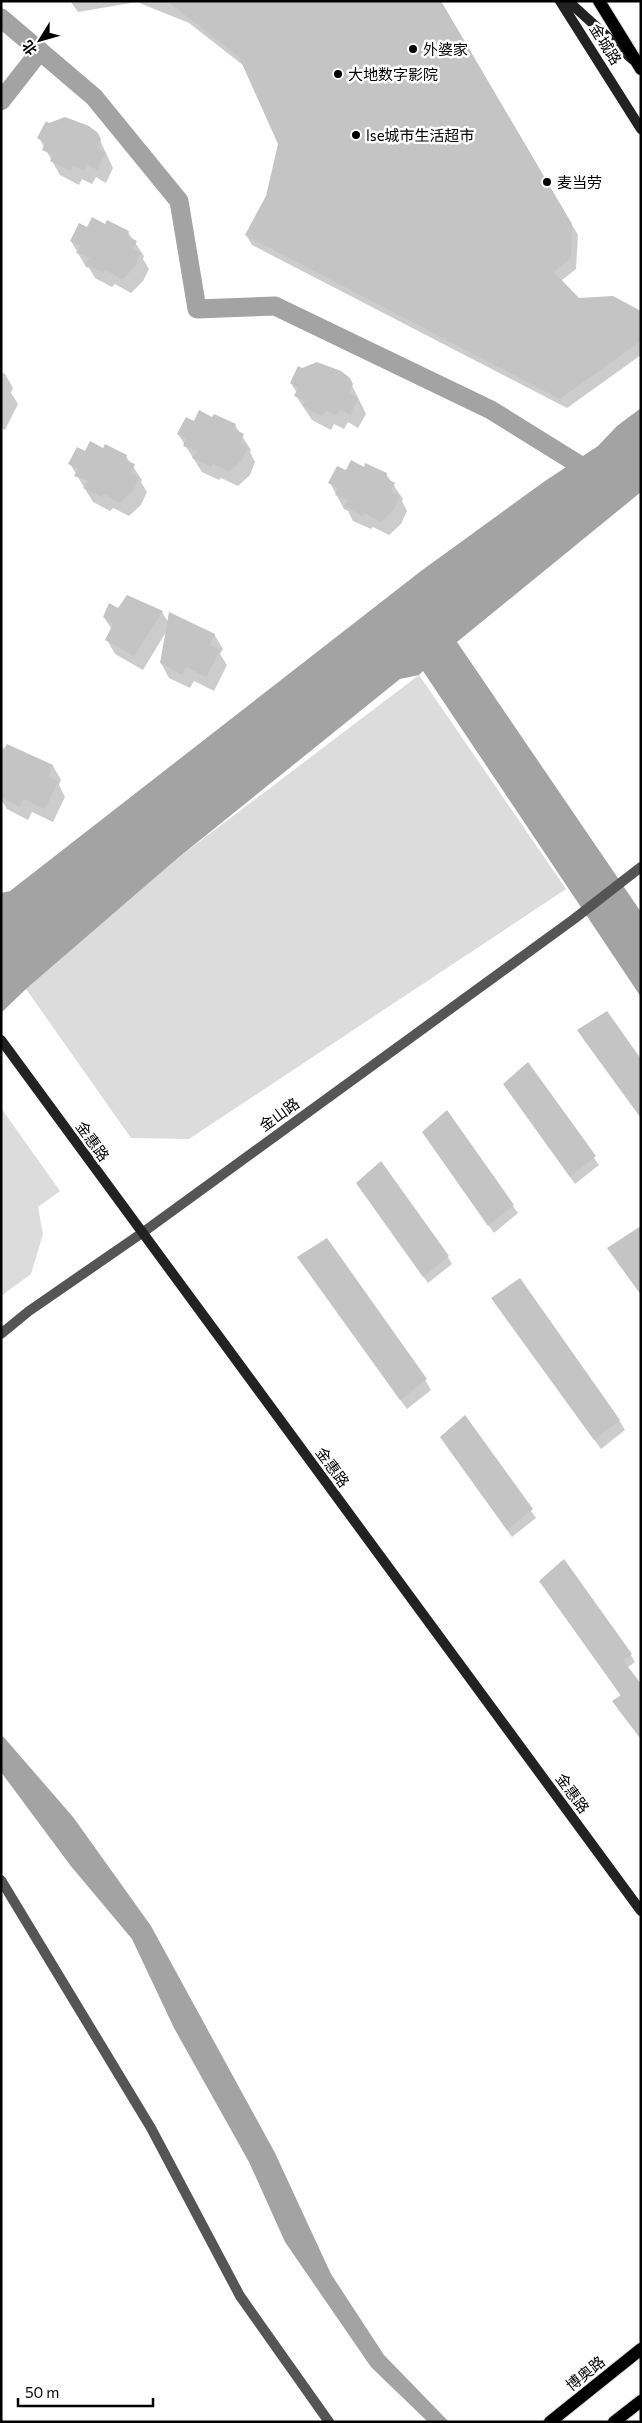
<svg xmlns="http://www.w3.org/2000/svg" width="642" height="2423" viewBox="0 0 642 2423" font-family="Commissioner,'Noto Sans SC',sans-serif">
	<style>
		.green { fill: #dcdcdc }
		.water { fill: #a3a3a3 }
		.shadow { fill: #0003 }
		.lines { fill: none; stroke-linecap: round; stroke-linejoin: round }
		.canal { stroke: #a3a3a3; stroke-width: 19 }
		.building { fill: #c4c4c4 }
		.primary-casing { stroke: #dbdbdb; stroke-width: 14 }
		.minor { stroke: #555; stroke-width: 10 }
		.tertiary { stroke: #555; stroke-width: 10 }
		.secondary { stroke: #222; stroke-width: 10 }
		.primary { stroke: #000; stroke-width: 12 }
		.poi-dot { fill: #000; stroke: #fff; stroke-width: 2 }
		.labels { text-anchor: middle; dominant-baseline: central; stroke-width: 5; stroke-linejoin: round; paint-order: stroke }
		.street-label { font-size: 15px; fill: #000; stroke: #fff }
		.poi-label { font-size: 15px; fill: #000; stroke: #fff; text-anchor: start }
	</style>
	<rect width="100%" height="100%" fill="#fff"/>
	<!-- green -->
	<g class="green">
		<path d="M419,675L566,889L189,1139L131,1138L26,989L179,857Z"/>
		<path d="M1,1108L60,1191L38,1207L43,1234L31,1274L1,1296Z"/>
	</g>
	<!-- water -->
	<g class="water">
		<path d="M641,408V492L457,642L641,912V997L423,671L419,675L400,679L179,857L26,989L1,1013V893L10,891L421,571L545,481L598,446L617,426Z"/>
		<path d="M1,1734L73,1817L151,1926L275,2153L331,2274L384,2355L449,2422H428L371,2367L285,2242L249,2162L174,2028L132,1939L70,1865L1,1772Z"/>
	</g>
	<!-- shadow -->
	<g class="shadow">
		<path d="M70,1H440L578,235L576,269L561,281L579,299L641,312V355L567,408L252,245L246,235L267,197L279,144L244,66L189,23L137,2L78,12Z"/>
		<path d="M49,124L97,134L113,168L106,183L96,177L92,184L82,179L79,185L60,175L39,138Z"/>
		<path d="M106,226L128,232L144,256L143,259L149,269L143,281L131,293L115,284L112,287L95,278L89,268L86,267L71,241L88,229Z"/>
		<path d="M1,372L5,374L13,388L11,393L18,404L5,430L1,428Z"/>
		<path d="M349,379L366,414L358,428L348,422L344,429L334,424L331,430L312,420L296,396L297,393L291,383Z"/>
		<path d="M212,419L235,425L251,450L250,452L255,462L250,475L238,486L221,478L219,480L202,472L178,434L195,422Z"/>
		<path d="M104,450L126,456L142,480L141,482L147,492L141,505L129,516L113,508L110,511L93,502L70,464L86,453Z"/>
		<path d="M364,468L386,474L403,499L402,501L407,511L401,524L389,535L373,527L371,529L353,521L348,511L344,509L330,483L346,471Z"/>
		<path d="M119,609L162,612L168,622L214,634L223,649L220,654L227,665L214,691L194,681L190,688L169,678L161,663L166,632L143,670L115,654L107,640L112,630L104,617Z"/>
		<path d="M1,744L6,752L7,745L53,766L61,780L59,785L65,797L53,822L32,812L28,820L7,809L1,799Z"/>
		<path d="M579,1030L641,1061V1118L584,1040Z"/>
		<path d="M528,1064L599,1165L575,1184L510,1092Z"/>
		<path d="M446,1112L518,1213L494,1233L428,1140Z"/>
		<path d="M362,1191L448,1257L452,1264L428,1283Z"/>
		<path d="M298,1257L425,1380L431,1390L407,1409Z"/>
		<path d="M492,1298L619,1420L625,1430L601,1449Z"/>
		<path d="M465,1417L536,1518L512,1537L446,1445Z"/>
		<path d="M545,1589L630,1654L635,1662L627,1668L641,1686V1739L618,1709L621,1696Z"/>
	</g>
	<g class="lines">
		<!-- canal -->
		<g class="canal">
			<path d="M1,18L94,97L179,201L197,309L275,306L491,410L594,474"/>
			<path d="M1,101L40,51"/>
		</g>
	</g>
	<!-- building -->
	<g class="building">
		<path d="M167,1H441L572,224L571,258L554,272L579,298L613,296L641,311V341L560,399L245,235L266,196L278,144L239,57Z"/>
		<path d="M65,117L89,126L98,133L101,139L97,148L106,153L97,170L87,164L84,170L73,166L70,171L50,161L53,155L42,150L45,143L37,138L46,121L49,123Z"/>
		<path d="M92,217L105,224L107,220L129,231L127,236L137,241L133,249L141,253L135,267L122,279L106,270L103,273L85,264L90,258L76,253L80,246L70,241L79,223L87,227Z"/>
		<path d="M317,362L341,371L350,378L353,384L349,393L358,398L350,415L340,409L336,415L326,411L322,416L303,406L305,401L294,396L298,388L290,383L298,366L302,368Z"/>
		<path d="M199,410L212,417L214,414L236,424L234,429L244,434L240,443L248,447L242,460L229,472L213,464L210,467L192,458L197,451L183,446L186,439L177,434L186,417L194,421Z"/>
		<path d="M90,441L103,448L105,444L127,455L125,460L135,464L131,473L139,477L133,491L120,503L104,494L102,497L83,488L88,481L74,476L78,469L68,464L77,447L85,451Z"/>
		<path d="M351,460L364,467L365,463L387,473L386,478L395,483L391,492L400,496L394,509L381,522L364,513L362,516L344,506L348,500L335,495L338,488L328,483L337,466L346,470Z"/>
		<path d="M127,595L163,611L134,656L105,640L113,624L103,617L109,603L118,608Z"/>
		<path d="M169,612L215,634L210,645L220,650L206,677L186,667L182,675L160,663Z"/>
		<path d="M7,744L53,765L48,777L58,781L45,809L24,799L20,807L1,797V754Z"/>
		<path d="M607,1011L641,1059V1118L577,1030Z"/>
		<path d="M528,1062L596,1156L570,1177L503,1084Z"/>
		<path d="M447,1110L514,1205L488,1226L422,1132Z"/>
		<path d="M381,1161L449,1256L423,1277L356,1183Z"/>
		<path d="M641,1226V1295L607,1248Z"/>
		<path d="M327,1238L427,1379L400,1400L297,1257Z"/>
		<path d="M520,1278L620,1420L594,1440L491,1298Z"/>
		<path d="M465,1415L533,1509L507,1530L440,1437Z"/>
		<path d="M564,1559L632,1654L623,1660L641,1684V1739L612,1701L621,1695L539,1581Z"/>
	</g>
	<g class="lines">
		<!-- primary casing -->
		<g class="primary-casing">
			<g id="primary">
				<path d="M599,1L641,69"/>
				<path d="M550,2422L641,2349"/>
				<path d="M614,2422L641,2401"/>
			</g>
		</g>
		<!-- minor -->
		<path class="minor" d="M1,1880L151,2128L240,2296L329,2422"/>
		<!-- tertiary -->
		<path class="tertiary" d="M1,1334L29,1311L142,1233L574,919L641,867"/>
		<!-- secondary -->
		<g class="secondary">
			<path d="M560,1L641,129"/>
			<path d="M568,1L632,59"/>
			<path d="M1,1040L641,1911"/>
		</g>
		<!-- primary -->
		<use href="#primary" class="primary"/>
	</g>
	<!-- markers -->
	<g class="poi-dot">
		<circle cx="413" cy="49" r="5"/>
		<circle cx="338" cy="74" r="5"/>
		<circle cx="356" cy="135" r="5"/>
		<circle cx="547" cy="182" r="5"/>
	</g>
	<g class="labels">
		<!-- street labels -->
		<g class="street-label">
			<text transform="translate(606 44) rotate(58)">金城路</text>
			<text transform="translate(279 1114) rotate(-36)">金山路</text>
			<text transform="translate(93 1141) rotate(54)">金惠路</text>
			<text transform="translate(333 1467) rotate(54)">金惠路</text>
			<text transform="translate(573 1793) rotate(54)">金惠路</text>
			<text transform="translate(585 2373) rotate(-39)">博奥路</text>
		</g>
		<!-- poi labels -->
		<g class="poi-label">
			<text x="423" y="49">外婆家</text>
			<text x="348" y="74">大地数字影院</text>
			<text x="366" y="135">lse城市生活超市</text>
			<text x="557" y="182">麦当劳</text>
		</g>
	</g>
	<!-- border -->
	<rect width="642" height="2423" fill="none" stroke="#000000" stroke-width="5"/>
	<!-- north arrow -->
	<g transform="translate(40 40) rotate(233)" stroke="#ffffff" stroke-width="4" paint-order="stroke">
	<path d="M0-4L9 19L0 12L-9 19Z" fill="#000000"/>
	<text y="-8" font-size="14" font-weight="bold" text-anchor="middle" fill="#000000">北</text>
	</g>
	<!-- scale -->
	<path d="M18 2398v8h135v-8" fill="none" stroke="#000000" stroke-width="2.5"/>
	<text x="25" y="2398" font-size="15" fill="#000000" stroke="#ffffff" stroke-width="4" paint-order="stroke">50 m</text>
</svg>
